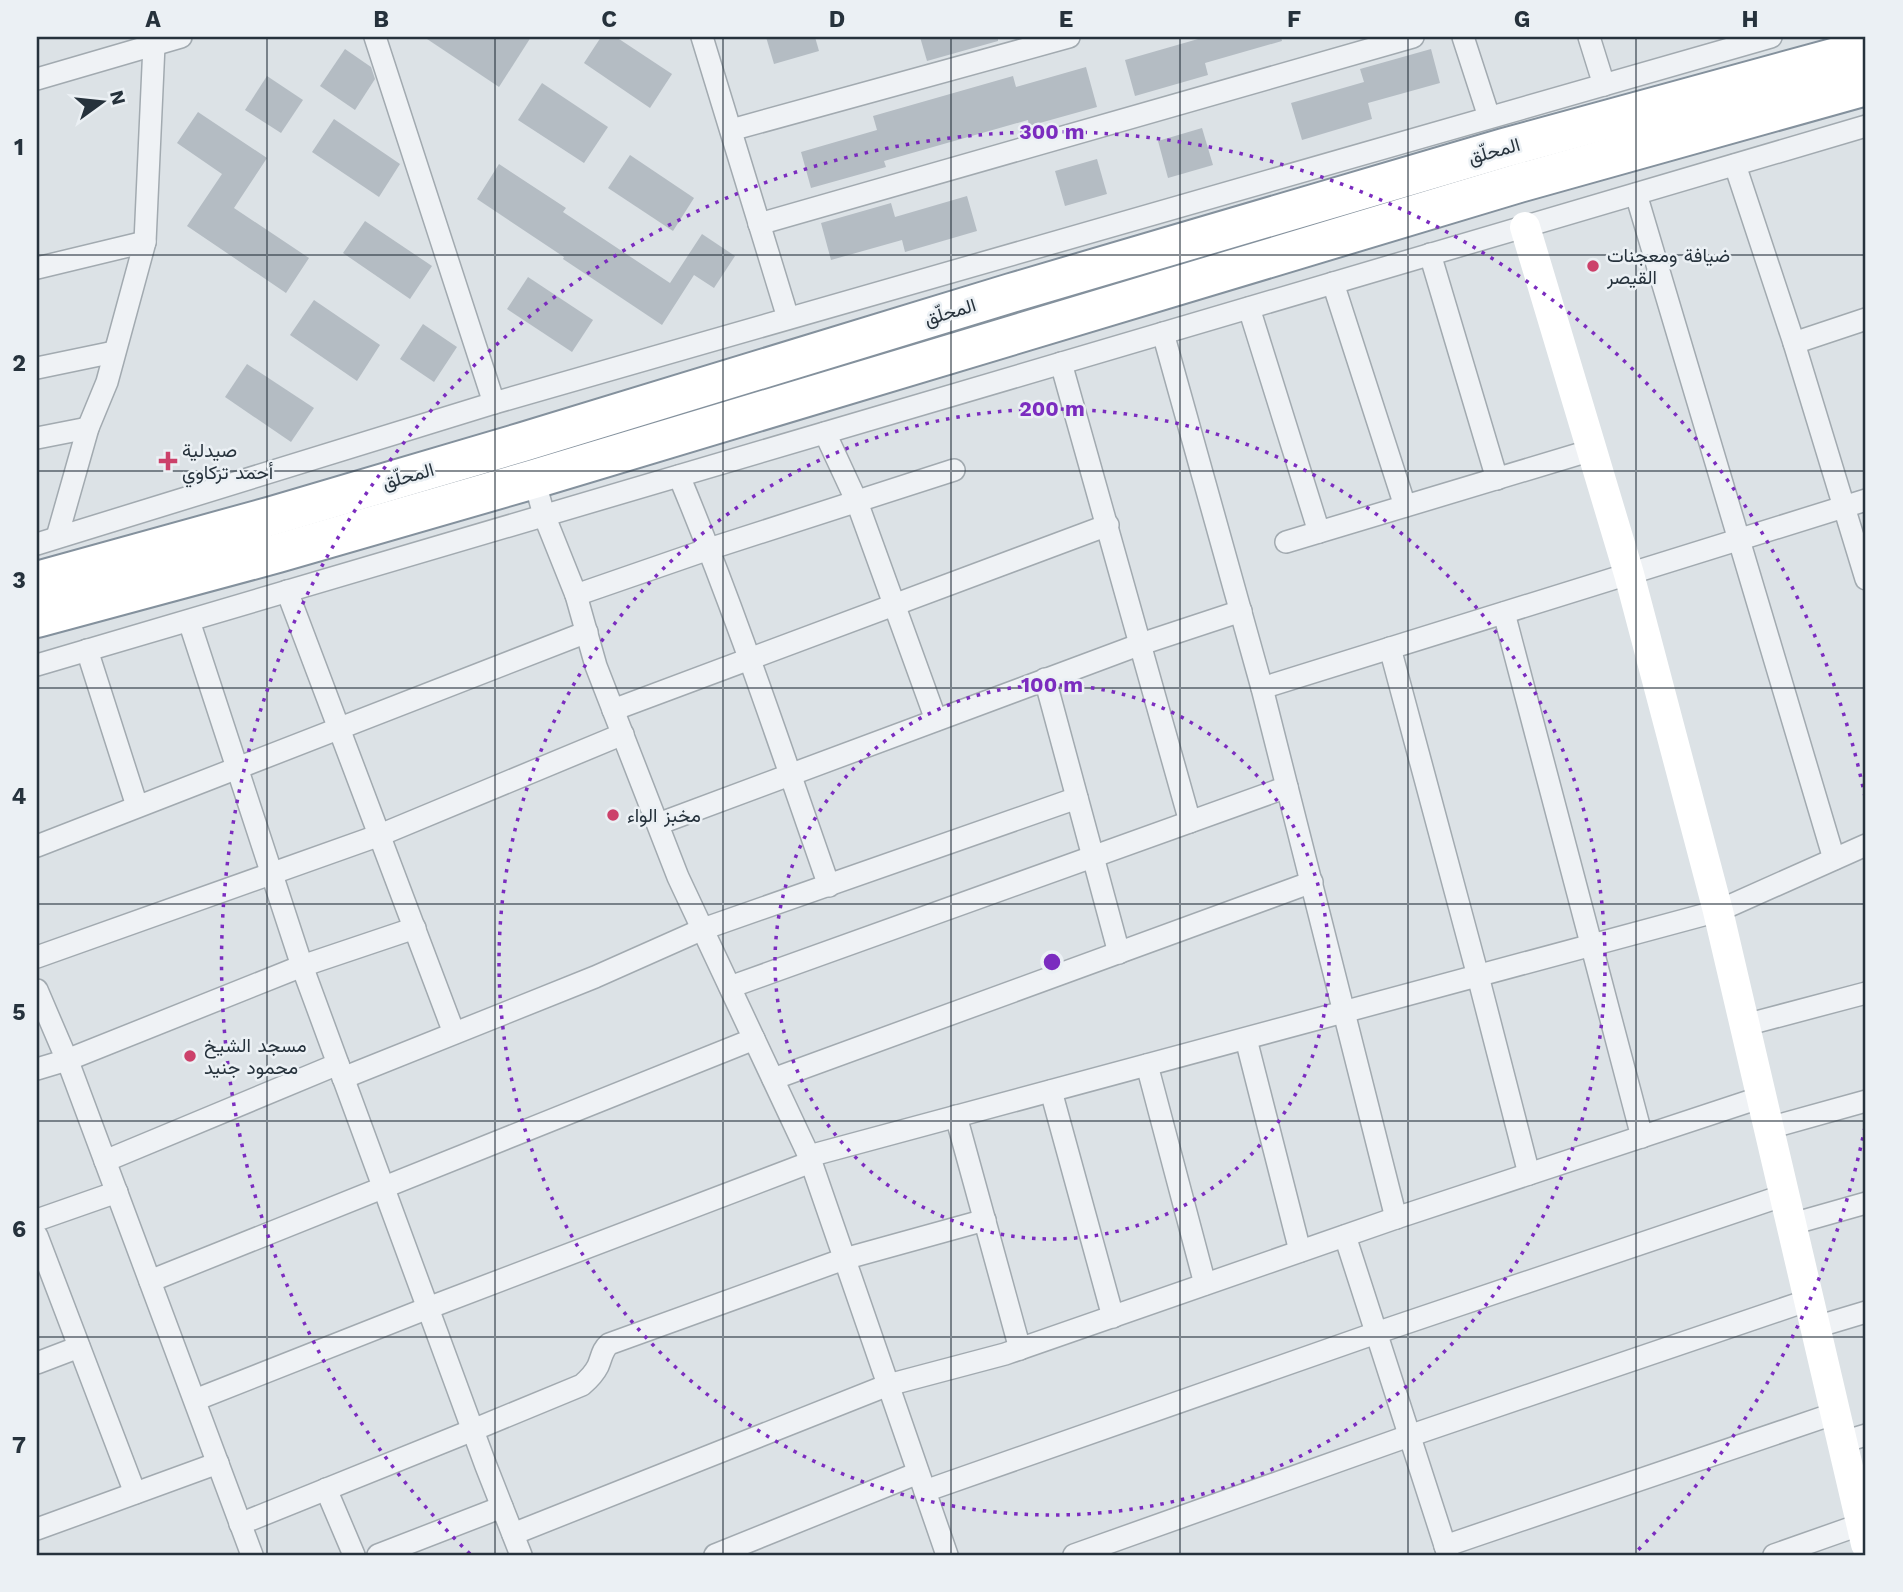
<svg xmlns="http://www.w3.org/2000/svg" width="1903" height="1592" viewBox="0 0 1903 1592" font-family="'Work Sans',Vazirmatn,sans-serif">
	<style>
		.building { fill: #b4bcc3 }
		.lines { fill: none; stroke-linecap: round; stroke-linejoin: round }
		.street-casing { stroke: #a2aab0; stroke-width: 24 }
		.highway-casing { stroke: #84919d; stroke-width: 42 }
		.street { stroke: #eff2f5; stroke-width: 21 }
		.secondary { stroke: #fff; stroke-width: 30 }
		.highway { stroke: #fff; stroke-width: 38 }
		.grid { fill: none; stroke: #26323c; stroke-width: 2; stroke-opacity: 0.55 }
		.ring { fill: none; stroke: #7b2cbf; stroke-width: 3.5; stroke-dasharray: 3.5 7 }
		.poi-dot { fill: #cc416a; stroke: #ebf0f4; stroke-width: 2.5 }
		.labels { text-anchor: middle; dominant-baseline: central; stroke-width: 5; stroke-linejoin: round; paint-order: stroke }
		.street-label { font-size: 19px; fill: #26323c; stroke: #ebf0f4 }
		.poi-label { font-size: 19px; fill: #26323c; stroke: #ebf0f4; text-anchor: start }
		.centre { fill: #7b2cbf; stroke: #ebf0f4; stroke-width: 3.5 }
		.ring-label { font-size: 21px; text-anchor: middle; font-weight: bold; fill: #7b2cbf; stroke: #ebf0f4; stroke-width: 5; stroke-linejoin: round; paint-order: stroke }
		.neatline { fill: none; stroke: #26323c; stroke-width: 2.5 }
		.grid-label { font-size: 23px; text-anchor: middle; font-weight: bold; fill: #26323c }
	</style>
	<rect width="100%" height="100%" fill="#dce2e6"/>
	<!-- building -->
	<g class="building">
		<path d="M424,37H531L499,87Z"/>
		<path d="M601,37H616L672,74L650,108L584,63Z"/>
		<path d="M766,37H815L819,51L774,64Z"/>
		<path d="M920,37H998V41L927,61Z"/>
		<path d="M1205,37H1281L1282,41L1205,63L1208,75L1135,96L1125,60Z"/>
		<path d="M345,49L371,67L375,79L355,110L320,86Z"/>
		<path d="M1431,49L1440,83L1368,103L1372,119L1302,140L1291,103L1364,82L1360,69Z"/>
		<path d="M1086,67L1097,107L1029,126L1028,120L884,161L886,167L811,188L801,152L877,130L873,116L1013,76L1016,87Z"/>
		<path d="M267,76L303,100L281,133L245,110Z"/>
		<path d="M542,83L608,127L584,163L518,120Z"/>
		<path d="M198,112L267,158L234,208L309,258L286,293L187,226L222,174L177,143Z"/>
		<path d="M334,119L400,164L379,197L312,152Z"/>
		<path d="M1202,128L1213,165L1168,178L1158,141Z"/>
		<path d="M630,155L694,198L673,231L608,188Z"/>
		<path d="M1097,159L1107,194L1065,206L1055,171Z"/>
		<path d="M499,164L566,208L563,212L670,283L702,234L735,256L714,288L694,275L662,325L563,259L564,257L477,199Z"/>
		<path d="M967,196L977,231L905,252L902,240L831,260L821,223L891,203L895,217Z"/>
		<path d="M365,221L432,266L410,299L343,253Z"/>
		<path d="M528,277L593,320L572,352L507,309Z"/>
		<path d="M314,300L380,345L357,381L290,335Z"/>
		<path d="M423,324L457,347L434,382L400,359Z"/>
		<path d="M247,364L314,408L291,442L225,397Z"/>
	</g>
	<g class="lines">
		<!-- street casing -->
		<g class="street-casing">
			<g id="street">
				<path d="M375,37L494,403"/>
				<path d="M702,37L788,318"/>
				<path d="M1463,37L1489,117"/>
				<path d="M1589,37L1604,85"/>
				<path d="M37,79L181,37"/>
				<path d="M731,130L1069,37"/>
				<path d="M1735,165L1794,343L1866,579"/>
				<path d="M1636,194L1834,859"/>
				<path d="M759,224L1413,37"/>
				<path d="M1430,254L1497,479"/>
				<path d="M37,268L145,242"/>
				<path d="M1333,283L1405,506"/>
				<path d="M1249,308L1319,532"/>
				<path d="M1163,333L1262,688L1396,1218"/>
				<path d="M1794,343L1866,319"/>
				<path d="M1061,363L1190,822"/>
				<path d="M37,368L114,352"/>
				<path d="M825,433L857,502L936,720"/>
				<path d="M37,438L88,428"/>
				<path d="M679,476C735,610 781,749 829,886"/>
				<path d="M534,479L544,515L576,595L596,666L678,877L809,1156L947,1555"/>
				<path d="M57,537L88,428L107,382L145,242L154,45L152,37"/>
				<path d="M1286,542L1592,450"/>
				<path d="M37,544L494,403L1771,37"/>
				<path d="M287,591L454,1033"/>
				<path d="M576,595L709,549L954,470"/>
				<path d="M1504,613L1642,1137"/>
				<path d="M189,621L302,966L486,1466L521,1555"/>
				<path d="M1390,648L1478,976L1529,1174"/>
				<path d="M87,650L137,806"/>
				<path d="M37,665L1866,126"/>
				<path d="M1045,679L1119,953"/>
				<path d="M1262,688L1866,500"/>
				<path d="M613,710L1108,525"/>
				<path d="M658,824L1141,644L1241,611"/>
				<path d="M37,846L587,632"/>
				<path d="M37,957L380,835L623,734"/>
				<path d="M730,987L1287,787"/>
				<path d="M37,990L70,1067L252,1555"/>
				<path d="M1745,1025L1866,993"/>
				<path d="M1246,1039L1300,1251"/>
				<path d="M1147,1065L1205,1284"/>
				<path d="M37,1069L67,1060L302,966L415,928"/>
				<path d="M343,1078L595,977L703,929L1077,798"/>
				<path d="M773,1079L1312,882"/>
				<path d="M1051,1091L1113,1317"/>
				<path d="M956,1116L1020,1349"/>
				<path d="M1769,1128L1866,1101"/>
				<path d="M809,1156L1718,911L1866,845"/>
				<path d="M105,1161L338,1064"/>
				<path d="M37,1220L117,1192"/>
				<path d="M1792,1224L1866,1203"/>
				<path d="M37,1236L135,1493"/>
				<path d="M1345,1236L1448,1555"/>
				<path d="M150,1281L754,1039"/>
				<path d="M1816,1327L1866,1312"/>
				<path d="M37,1363L79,1347"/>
				<path d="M195,1400L428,1308L811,1162"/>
				<path d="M1843,1442L1866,1435"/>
				<path d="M326,1489L354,1555"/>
				<path d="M925,1491L1376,1333L1785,1195"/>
				<path d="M240,1524L473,1430L582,1385C589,1379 594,1374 598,1366C602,1357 602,1350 609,1344L844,1259L985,1220"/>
				<path d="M37,1529L218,1463"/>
				<path d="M513,1534L888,1385L1005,1354L1396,1218L1762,1097"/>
				<path d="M1445,1546L1836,1413"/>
				<path d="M378,1555L502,1507"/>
				<path d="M715,1555L918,1473"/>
				<path d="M1074,1555L1403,1438L1809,1300"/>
				<path d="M1774,1555L1862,1524"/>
			</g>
		</g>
		<!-- highway casing -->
		<g class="highway-casing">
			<g id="highway">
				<path d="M37,581L272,516L523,442L1011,293L1504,148L1866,49"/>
				<path d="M37,618L278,553L534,479L1519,183L1866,86"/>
			</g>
		</g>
		<!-- street -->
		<use href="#street" class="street"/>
		<!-- secondary -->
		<path class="secondary" d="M1525,227L1629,574L1718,911L1866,1544"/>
		<!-- highway -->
		<use href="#highway" class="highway"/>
	</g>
	<!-- grid -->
	<path class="grid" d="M267,37V1555M495,37V1555M723,37V1555M951,37V1555M1180,37V1555M1408,37V1555M1636,37V1555M37,255H1866M37,471H1866M37,688H1866M37,904H1866M37,1121H1866M37,1337H1866"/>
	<!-- distance rings -->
	<g class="ring">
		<circle cx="1052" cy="962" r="277"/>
		<circle cx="1052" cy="962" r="553"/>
		<path d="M1865 1127A830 830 0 0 1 1634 1554M470 1554A830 830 0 1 1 1865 797"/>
	</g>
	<!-- markers -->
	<g class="poi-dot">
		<circle cx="1593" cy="266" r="7"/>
		<path d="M164.5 450.5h7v7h7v7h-7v7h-7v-7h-7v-7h7z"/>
		<circle cx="613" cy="815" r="7"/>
		<circle cx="190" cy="1056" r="7"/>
	</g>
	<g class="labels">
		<!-- street labels -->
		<g class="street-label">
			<text transform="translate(1494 151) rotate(-16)">المحلّق</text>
			<text transform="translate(950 312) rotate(-17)">المحلّق</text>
			<text transform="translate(408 476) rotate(-16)">المحلّق</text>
		</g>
		<!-- poi labels -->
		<g class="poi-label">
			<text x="1607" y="255">ضيافة ومعجنات<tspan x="1607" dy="22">القيصر</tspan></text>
			<text x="182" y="450">صيدلية<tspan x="182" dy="22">أحمد تركاوي</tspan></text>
			<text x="627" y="815">مخبز الواء</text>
			<text x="204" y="1045">مسجد الشيخ<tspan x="204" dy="22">محمود جنيد</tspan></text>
		</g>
	</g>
	<circle cx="1052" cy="962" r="10" class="centre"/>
	<g class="ring-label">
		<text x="1052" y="139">300 m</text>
		<text x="1052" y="416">200 m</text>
		<text x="1052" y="692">100 m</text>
	</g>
	<!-- border -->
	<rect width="1903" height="1592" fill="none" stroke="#ebf0f4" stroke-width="77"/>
	<!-- north arrow -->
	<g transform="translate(102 102) rotate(75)" stroke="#ebf0f4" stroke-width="5" paint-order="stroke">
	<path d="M0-5L12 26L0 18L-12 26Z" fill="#26323c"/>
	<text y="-10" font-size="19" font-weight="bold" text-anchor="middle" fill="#26323c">N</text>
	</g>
	<rect x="38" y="38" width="1826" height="1516" class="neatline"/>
	<g class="grid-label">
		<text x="153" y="27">A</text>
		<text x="381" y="27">B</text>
		<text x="609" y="27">C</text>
		<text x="837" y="27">D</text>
		<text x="1066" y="27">E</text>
		<text x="1294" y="27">F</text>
		<text x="1522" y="27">G</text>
		<text x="1750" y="27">H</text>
		<text x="19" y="155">1</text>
		<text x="19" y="371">2</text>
		<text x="19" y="588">3</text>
		<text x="19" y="804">4</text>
		<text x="19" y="1020">5</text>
		<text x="19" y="1237">6</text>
		<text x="19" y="1453">7</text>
	</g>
</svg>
